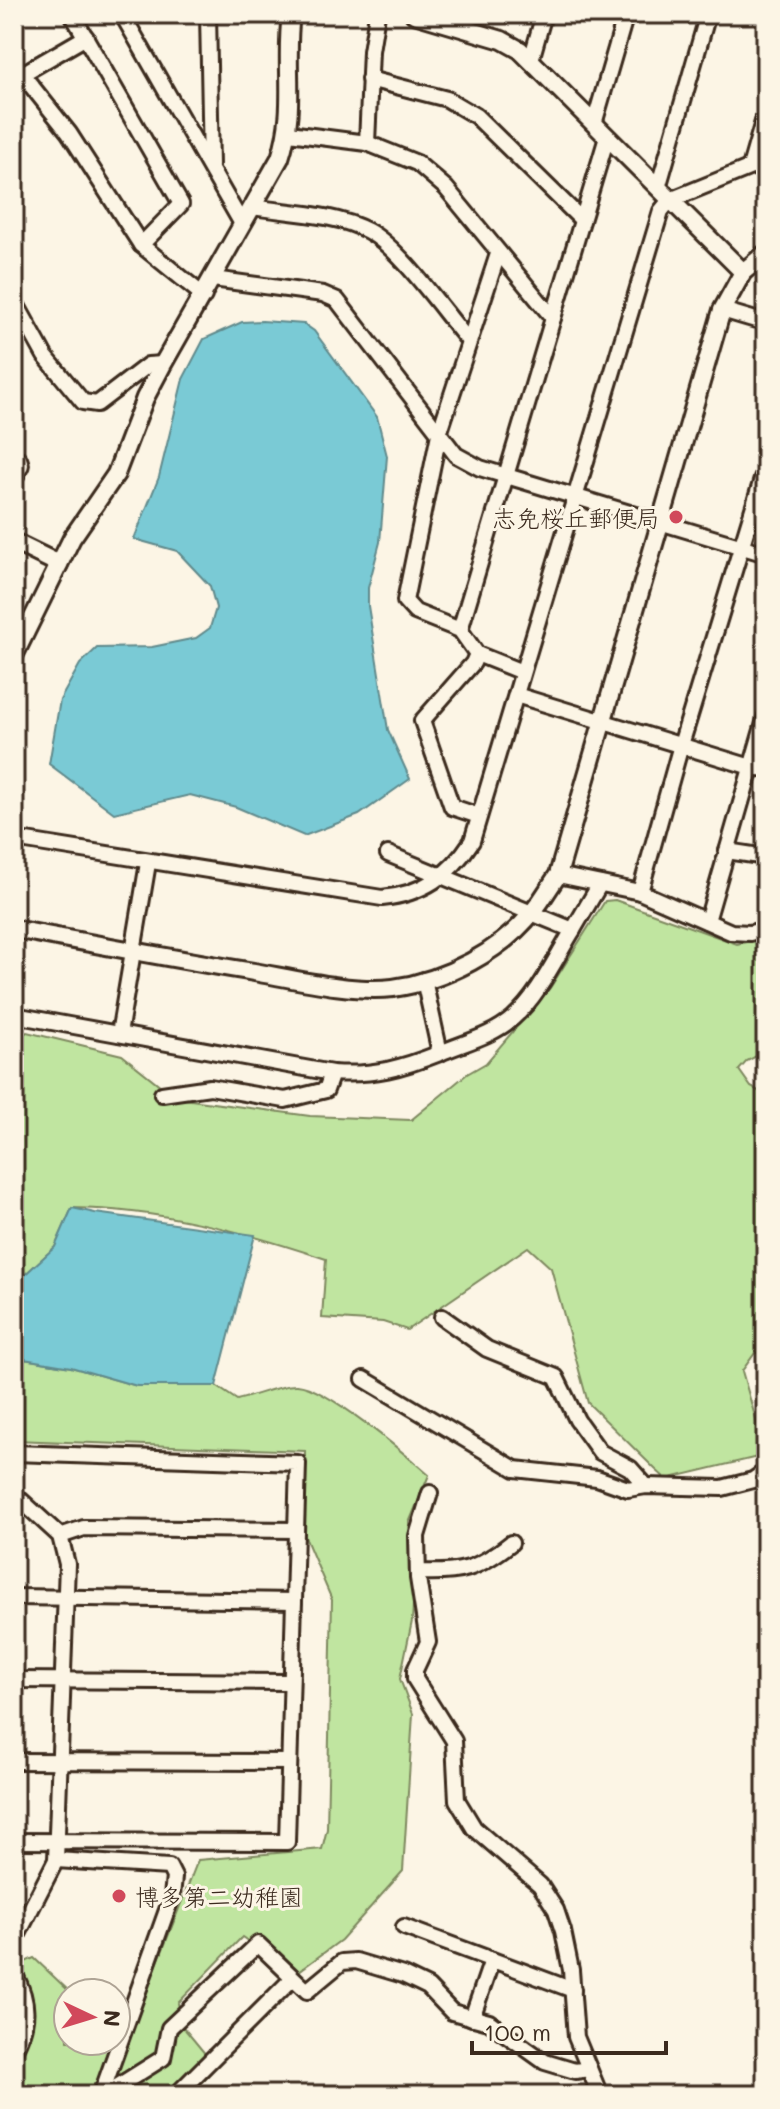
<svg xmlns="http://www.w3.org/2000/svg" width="780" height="2109" viewBox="0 0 780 2109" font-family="Mali,'Klee One',sans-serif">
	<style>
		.green { fill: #c0e5a0; stroke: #7e885f; stroke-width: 2 }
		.water { fill: #7acad5; stroke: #618a8c; stroke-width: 2 }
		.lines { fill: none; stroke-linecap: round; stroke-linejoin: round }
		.minor-casing { stroke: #3b2a1e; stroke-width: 20 }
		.tertiary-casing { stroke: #3b2a1e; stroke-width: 22 }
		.minor { stroke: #fcf5e5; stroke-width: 14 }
		.tertiary { stroke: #fcf5e5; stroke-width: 16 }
		.poi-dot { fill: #d1495b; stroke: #fcf5e5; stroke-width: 3 }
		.labels { text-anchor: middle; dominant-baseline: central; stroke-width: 6; stroke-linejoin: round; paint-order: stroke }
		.poi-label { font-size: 24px; fill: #3b2a1e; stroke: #fcf5e5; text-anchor: end }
	</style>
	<rect width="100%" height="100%" fill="#fcf5e5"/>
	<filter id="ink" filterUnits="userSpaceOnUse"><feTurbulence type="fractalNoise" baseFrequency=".0125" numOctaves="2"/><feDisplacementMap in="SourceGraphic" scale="16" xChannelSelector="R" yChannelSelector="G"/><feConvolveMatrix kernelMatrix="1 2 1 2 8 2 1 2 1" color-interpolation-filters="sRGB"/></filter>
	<g filter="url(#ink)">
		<!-- green -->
		<g class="green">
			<path d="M615,900L737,944L766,938V1051L747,1061L739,1070L751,1087L766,1095V1352L755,1353L742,1371L766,1455L666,1479L655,1469L588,1403L551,1268L528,1247L407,1330L383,1322L322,1318L326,1259C243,1231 160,1209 72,1208L55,1247L19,1280H14V1039L27,1032L122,1055L176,1098L310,1116L411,1120L467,1074L486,1063L550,988L605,901Z"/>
			<path d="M14,1355L18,1358L71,1367L137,1386H216L237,1400C253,1396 283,1384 297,1385C327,1387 405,1454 429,1475L409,1523L414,1589L412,1621L400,1679L413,1714L403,1871L341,1940L295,1974L242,1937L178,2003L183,2027L216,2067L190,2095H14V1980L25,1962L34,1958L71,1993H68V2041H116V2008L138,2013L198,1860L322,1849L327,1829L332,1600L305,1537V1451L14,1440Z"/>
		</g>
		<!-- water -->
		<g class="water">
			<path d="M262,321L304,324L314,331L377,417L387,456L380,542L368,588V606L388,730L410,779L359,815L304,836L236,807L190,795L114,813L49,764L60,700L80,664L97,648L152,647L196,638L210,628L216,608L210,586L177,551L134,539L159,477L183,379L204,339L242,322Z"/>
			<path d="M72,1208L95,1213L255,1235L216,1386H137L71,1367L18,1358L14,1355V1280H19L55,1247Z"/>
		</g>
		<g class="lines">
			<!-- minor casing -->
			<g class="minor-casing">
				<g id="minor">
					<path d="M72,14L181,204L141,245"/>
					<path d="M122,14L242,224"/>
					<path d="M208,14L211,166"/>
					<path d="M531,60L544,14"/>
					<path d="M14,64L69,133L141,245L204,296"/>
					<path d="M22,74L86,37"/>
					<path d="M369,79L447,99L476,116L582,220"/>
					<path d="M594,124L626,14"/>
					<path d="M289,133L367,143L417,163L446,188L553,318"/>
					<path d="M367,143L371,51L377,14"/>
					<path d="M750,167L766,111"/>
					<path d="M658,188L708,14"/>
					<path d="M252,207C289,213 334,213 368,231C400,248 443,311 468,340"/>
					<path d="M498,254L439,434L405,601L415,612L460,630L477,654L522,672"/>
					<path d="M213,279L323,294L337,300L456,455L480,468L766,554"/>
					<path d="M14,300L45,356L83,402L97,404L148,365L163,364"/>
					<path d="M722,310L766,323"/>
					<path d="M14,456L19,459L21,465L14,480"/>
					<path d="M460,630L607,137"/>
					<path d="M477,654L473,663L422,721L452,807L479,816"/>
					<path d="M516,695L751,767L766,769"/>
					<path d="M14,839L382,898C423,894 450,875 472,841L661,211L670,200L766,161"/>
					<path d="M727,851L766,857"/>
					<path d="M558,875L640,892L731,932L750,933L766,929"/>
					<path d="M640,892L681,745L766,466"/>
					<path d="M707,921L766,716"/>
					<path d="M573,930L600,884"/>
					<path d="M424,980L440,1053"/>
					<path d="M14,1015L332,1073C374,1076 402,1068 440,1053C466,1042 492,1036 513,1018C539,995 555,959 573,930L388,854"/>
					<path d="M119,1034L148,863"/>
					<path d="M162,1094L210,1087L285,1100L326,1090L332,1073"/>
					<path d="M442,1317L487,1349L556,1377L577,1420L600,1452L630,1468L646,1486"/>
					<path d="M364,1379L515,1469L597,1478L628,1489L646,1486L722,1488L753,1480L766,1471"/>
					<path d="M14,1453L298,1463L287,1842L14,1841"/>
					<path d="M430,1493L417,1536L418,1578L428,1642L415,1670V1679L454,1741L457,1800L474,1828L540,1885L556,1910L563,1931L571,1970L576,2037L600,2095"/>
					<path d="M14,1494L60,1536L67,1564L56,1860L14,1942"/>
					<path d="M60,1536L84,1528L296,1530"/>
					<path d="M418,1572C460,1574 477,1570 511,1543"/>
					<path d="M14,1597L294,1601"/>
					<path d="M14,1680L291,1682"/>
					<path d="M14,1761L289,1762"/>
					<path d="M56,1860L169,1867L174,1877L172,1896L101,2095"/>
					<path d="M404,1927L573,1990"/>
					<path d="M472,2018L492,1960"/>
					<path d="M104,2095L163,2058L169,2028L258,1944L307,1991L342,1962L356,1961L403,1975L428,1987L452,2012L489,2022L545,2062L575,2071L589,2069"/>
					<path d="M176,2095L292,1979"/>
				</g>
			</g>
			<!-- tertiary casing -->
			<g class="tertiary-casing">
				<g id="tertiary">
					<path d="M414,14L502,40L520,50L743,272"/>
					<path d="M14,542L59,564"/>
					<path d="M14,656L72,538L116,474L145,398L163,364L280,158C297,107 284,65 291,14"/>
					<path d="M14,929C94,944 174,959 254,972C294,979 353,993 393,988C444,981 503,951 534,910C543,899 550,886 558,875L722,310L743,272L766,253"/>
					<path d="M14,1975C28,2002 28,2022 14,2049"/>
				</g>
			</g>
			<!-- minor -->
			<use href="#minor" class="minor"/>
			<!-- tertiary -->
			<use href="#tertiary" class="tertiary"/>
		</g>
	</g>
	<!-- markers -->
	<g class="poi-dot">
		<circle cx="676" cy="517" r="8"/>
		<circle cx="119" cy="1896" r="8"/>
	</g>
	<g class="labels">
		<!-- poi labels -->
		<g class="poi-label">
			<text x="660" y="517">志免桜丘郵便局</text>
			<text x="135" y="1896" text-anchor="start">博多第二幼稚園</text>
		</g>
	</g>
	<!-- margin -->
	<rect width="780" height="2109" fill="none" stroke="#fcf5e5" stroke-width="48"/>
	<rect x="24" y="24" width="732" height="2061" fill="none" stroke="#3b2a1e" stroke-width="3" filter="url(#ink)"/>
	<!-- north arrow -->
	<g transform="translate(92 2017) rotate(94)"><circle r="38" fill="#fcf5e5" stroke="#afa495" stroke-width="2"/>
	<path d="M0-6L14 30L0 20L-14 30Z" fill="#d1495b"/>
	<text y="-12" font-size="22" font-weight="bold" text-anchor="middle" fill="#3b2a1e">N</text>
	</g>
	<!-- scale -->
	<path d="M472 2041v12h194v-12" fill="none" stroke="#3b2a1e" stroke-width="4"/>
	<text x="484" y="2041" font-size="24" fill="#3b2a1e" stroke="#fcf5e5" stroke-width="6" paint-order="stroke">100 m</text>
</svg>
